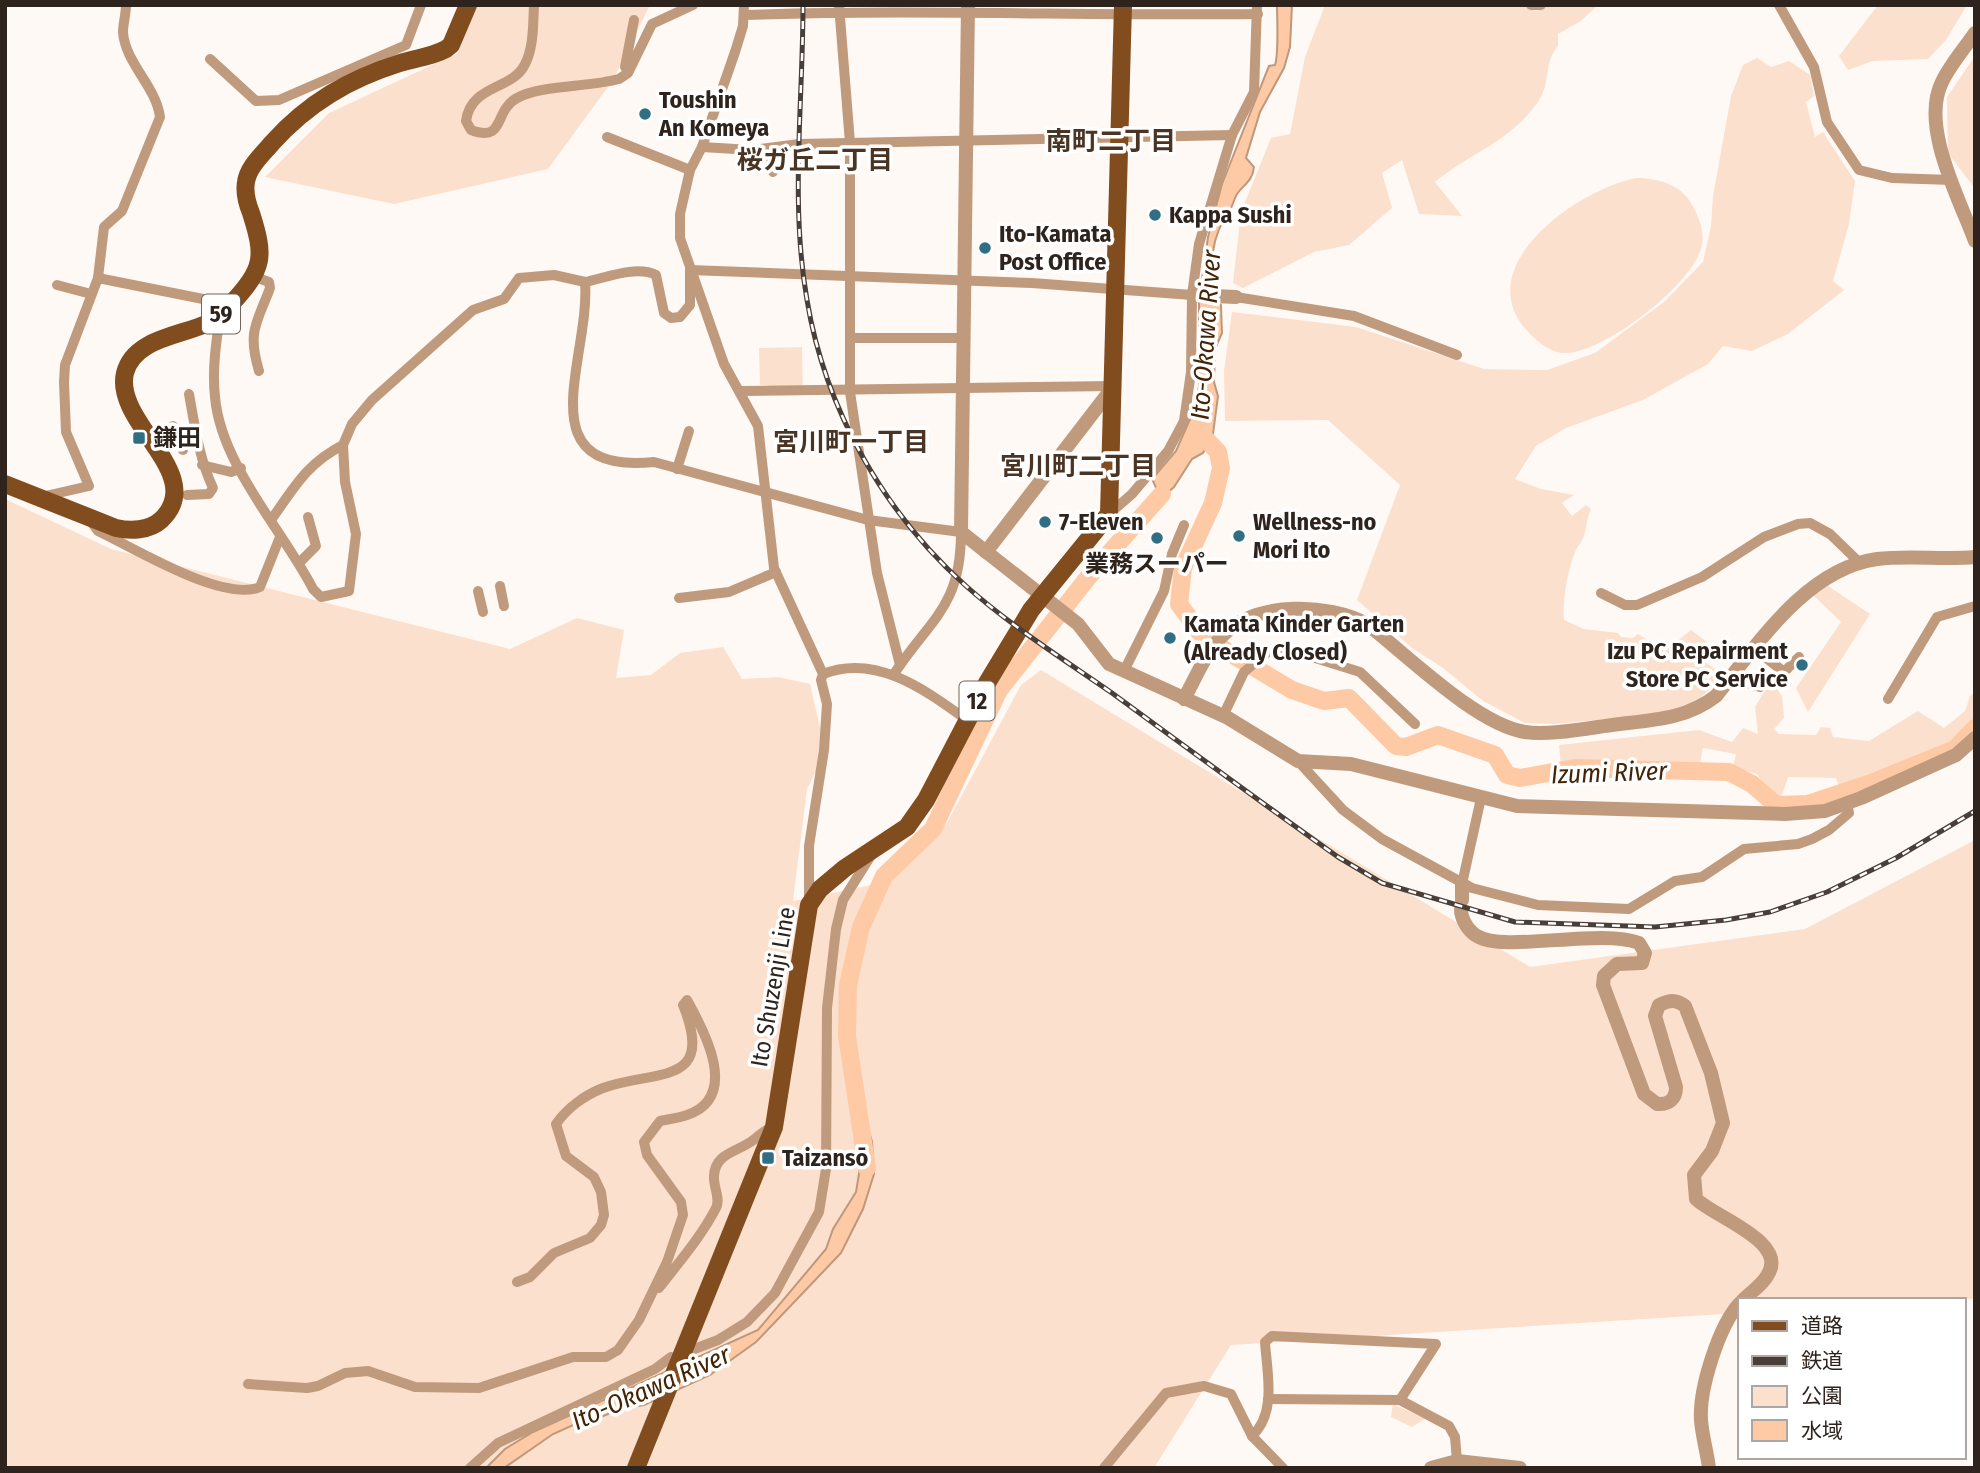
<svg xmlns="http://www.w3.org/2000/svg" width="1980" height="1473" viewBox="0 0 1980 1473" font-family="'Fira Sans Condensed','Noto Sans JP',sans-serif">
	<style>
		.green { fill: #fbe0cd }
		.water { fill: #fdcaa5; stroke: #bf987c; stroke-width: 2 }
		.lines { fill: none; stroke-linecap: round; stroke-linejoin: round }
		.river { stroke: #fdcaa5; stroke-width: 18 }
		.minor { stroke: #c09a7d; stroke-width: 10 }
		.tertiary { stroke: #c09a7d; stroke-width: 14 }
		.primary { stroke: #814d1f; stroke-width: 18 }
		.rail-casing { stroke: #493e38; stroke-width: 5 }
		.rail { stroke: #fff; stroke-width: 2.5; stroke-dasharray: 8; stroke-linecap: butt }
		.poi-dot { fill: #306e84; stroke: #fff; stroke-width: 2.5 }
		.labels { text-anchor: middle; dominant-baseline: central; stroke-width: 7; stroke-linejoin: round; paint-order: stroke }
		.shield { fill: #fff; stroke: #6d6661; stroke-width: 2 }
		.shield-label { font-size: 23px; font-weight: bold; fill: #2f241d }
		.poi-label { font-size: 24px; font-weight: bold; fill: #2f241d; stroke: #fff; text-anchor: start }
		.street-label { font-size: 24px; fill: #2f241d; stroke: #fff }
		.neighbourhood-label { font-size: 26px; font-weight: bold; fill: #4a3423; stroke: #fff }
		.water-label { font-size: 26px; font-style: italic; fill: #442406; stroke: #fff }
	</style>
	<rect width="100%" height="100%" fill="#fff9f5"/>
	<!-- green -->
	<g class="green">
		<path d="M472,5H650L613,80L548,169L394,204L265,177L329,113L458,53Z"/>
		<path d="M1325,5H1521L1536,11L1552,5H1598L1581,21L1558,34V46C1543,63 1551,84 1538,102C1509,143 1471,152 1435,182L1462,216L1419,214L1402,160L1382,173L1392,208L1349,245L1314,252L1243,288L1233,283L1241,212L1271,138L1290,134L1305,57Z"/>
		<path d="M1878,5H1967L1946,40L1928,59L1873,61L1848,70L1839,56Z"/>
		<path d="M1975,56V185L1973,186L1948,153L1947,97Z"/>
		<path d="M1757,58L1771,67L1789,61L1810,75L1814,96L1806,102L1815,137L1823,132L1855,181L1849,224L1833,281L1844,290L1788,334L1752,351L1723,346L1708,364L1643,400L1566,428L1536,446L1515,479L1541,489L1574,495L1562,503L1572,516L1586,505L1591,509C1586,520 1587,527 1584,535C1583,541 1578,545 1576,550C1568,568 1562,601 1564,620L1584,629L1618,633L1621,637L1633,638L1638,634L1665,651L1691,630L1707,642L1696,655L1724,676L1697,701L1657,714L1556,724L1525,723L1483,701L1443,668L1412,648L1357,600L1400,485L1328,420L1225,421L1224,371L1232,312L1356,327L1484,369L1547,370L1595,353L1664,302L1703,262L1711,226L1713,196L1731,96L1743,65Z"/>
		<path d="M1636,178C1657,178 1680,184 1691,203C1699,217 1706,233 1701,249C1689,287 1606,351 1567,353C1553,354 1540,344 1530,334C1465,269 1576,190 1636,178Z"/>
		<path d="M802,347L803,392L769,393L768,385H760L759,348Z"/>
		<path d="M5,499L111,549L510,649L577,618L624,630L616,678L651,675L680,653L723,647L742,679L778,677L810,684L821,732L816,771L807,789L793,901L891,881L947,823L1021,685L1041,670L1530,967L1805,929L1975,840V1299L1740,1300V1313L1231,1345L1154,1468H5Z"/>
		<path d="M1828,586L1870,614L1808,712L1796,688L1841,622L1813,595Z"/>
		<path d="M1767,687L1776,688L1782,696L1784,718L1774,729L1779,734L1816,735L1821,727L1830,728L1833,737L1869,741L1918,711L1944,728L1965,711L1970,696L1975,692V724L1954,745L1840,790L1836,778L1788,777L1781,798L1767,790L1757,774L1733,767L1736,754L1703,748L1699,768L1579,764L1561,767L1559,745L1699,730L1732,742L1743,728L1758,734L1755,707Z"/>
		<path d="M1393,1404L1425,1419L1412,1427L1391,1417Z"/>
	</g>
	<!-- water -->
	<g class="water">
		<path d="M1277,5H1292L1290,47L1284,68L1260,112L1246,158L1254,167C1253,181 1243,185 1237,194C1234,199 1233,205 1230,210C1210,237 1209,267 1215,300L1221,305L1222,333L1215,349L1214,382L1218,396L1213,434L1203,453L1192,459L1174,487L1139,517L1158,492L1152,479L1176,451L1195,408L1199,386V300L1208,237L1222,184L1269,66L1275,65C1279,54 1277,19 1277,5Z"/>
		<path d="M853,1106L867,1124L872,1142L874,1174L863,1209L841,1253L756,1342L710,1375L644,1405L617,1410L592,1421H582L553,1434L504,1468H486L505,1449L533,1432L758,1330L826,1249L833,1229L856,1192L865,1138Z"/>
	</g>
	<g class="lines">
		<!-- river -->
		<g class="river">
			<path d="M1199,432L1218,452L1221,468L1213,503L1183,568L1179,604L1203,637L1292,690L1324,701L1349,698L1396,746L1406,747L1438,735L1495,755L1507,775L1520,778L1575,768L1729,772L1752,784L1776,805L1808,804L1871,783L1955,749L1975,728"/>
			<path d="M867,1168L847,1036L848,985L861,927L884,876L933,829L999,690L1090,575L1162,494"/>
		</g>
		<!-- minor -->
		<g class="minor">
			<path d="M534,5C533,24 534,49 524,66C511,90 471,85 466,121L471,130C506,143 493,111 517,98C540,85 591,87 619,79L628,73L652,24L693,5"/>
			<path d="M744,5L743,26L735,52L702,147L690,170L680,214V238L724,364L758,426L774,568L823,674L821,680L827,704L824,750L809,846V905"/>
			<path d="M839,5L850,143V392L877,573L900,665"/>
			<path d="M1531,5H1541"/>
			<path d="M1779,5L1814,67L1827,122L1859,170L1892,178L1952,180"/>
			<path d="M745,15C916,9 1087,16 1258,14"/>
			<path d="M210,59L256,101L279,100L406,45L421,5"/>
			<path d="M625,67L634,20"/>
			<path d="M607,137L690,170"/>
			<path d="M702,147L752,150L799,144L1232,135"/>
			<path d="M770,148L773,172"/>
			<path d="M255,277L269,282L270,288C257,323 247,331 259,371"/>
			<path d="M98,278L213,301L211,322"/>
			<path d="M585,282C605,278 637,265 656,275L664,313L671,318L680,317L690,305V270L1032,283L1192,295"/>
			<path d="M57,285L91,294"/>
			<path d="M1236,297L1354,316L1457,355"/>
			<path d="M220,316C216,343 212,370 215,397C221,465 282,529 313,589L321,597L349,591L356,534L345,482L343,445L352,424L372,400L473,310L504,299L519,278L554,275L585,282C591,357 524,475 654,462L868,520L961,532C961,607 931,618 894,674"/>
			<path d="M850,338H961"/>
			<path d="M742,391L1114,386"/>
			<path d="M173,426L183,450"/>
			<path d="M151,442L177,435"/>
			<path d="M202,465L231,472L241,468"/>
			<path d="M677,469L689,431"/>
			<path d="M187,495L209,494L213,488C199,458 195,427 189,394"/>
			<path d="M41,497L89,486L66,432L64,382L65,365L98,278L104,227L122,211L160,117C156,86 125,63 123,32C123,24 126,14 126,5"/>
			<path d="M1109,514L1132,494L1168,451L1184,421L1191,372L1192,295L1199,244L1232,135L1254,92L1257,5"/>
			<path d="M89,519L98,531C134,548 223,603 260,587L280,537"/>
			<path d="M271,520C294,488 306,464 343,445"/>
			<path d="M299,563L316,546L308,517"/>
			<path d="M500,586L504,606"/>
			<path d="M478,591L483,612"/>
			<path d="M1601,593L1625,605H1637L1702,577L1764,537L1798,524L1810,523L1830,534L1859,562"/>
			<path d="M679,598L729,592L776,572"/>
			<path d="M1755,649L1784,672L1799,657"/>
			<path d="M1124,671L1164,591L1172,554L1184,525"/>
			<path d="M823,674C876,653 925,690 967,720"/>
			<path d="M1731,678L1760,687"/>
			<path d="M1888,699L1937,617L1975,606"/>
			<path d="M1223,716L1244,672L1269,651L1283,648L1360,672L1415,724"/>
			<path d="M1298,761L1343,810L1382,839L1472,888L1538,905L1629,909L1675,881L1702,877L1744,849L1798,844L1812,839L1829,830L1849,813L1847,803"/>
			<path d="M1462,884L1481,798"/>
			<path d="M659,1288C679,1262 701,1237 716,1208C721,1198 713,1187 714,1176C715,1153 737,1152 752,1141C761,1135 762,1130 774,1127"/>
			<path d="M684,1353L718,1340L747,1322L775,1293L819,1212L826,1169L827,1008L836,929L843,900L870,857"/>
			<path d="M248,1384L307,1388L318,1386L345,1373L368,1371L415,1387L479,1388L573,1357H606L618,1350L639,1320L667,1262L683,1215L681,1202L647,1155L644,1142L660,1121C669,1119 679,1118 687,1115C740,1097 705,1032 687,1000L683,1005C716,1087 656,1069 603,1088C585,1095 567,1108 556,1124L566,1156L594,1177L601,1192L604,1215L601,1225L590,1238L554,1253L530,1277L517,1282"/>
			<path d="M1268,1399L1400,1400L1449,1426L1455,1437L1457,1461"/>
			<path d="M1252,1436C1277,1413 1267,1373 1265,1342L1272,1336L1436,1344L1400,1400"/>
			<path d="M470,1468L498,1443L655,1369L671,1357"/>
			<path d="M1104,1468L1166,1393L1204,1386L1231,1394L1252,1436L1283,1468"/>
		</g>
		<!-- tertiary -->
		<g class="tertiary">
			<path d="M968,5L961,532L1078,624L1109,664L1228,718L1298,761L1351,764L1517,806L1785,814L1825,811L1861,798L1956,755L1975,738"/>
			<path d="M1975,33C1964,49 1950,65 1942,82C1920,126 1959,198 1975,241"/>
			<path d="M1192,295L1236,297"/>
			<path d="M986,552L1113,387"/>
			<path d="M1184,699C1196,677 1206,652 1224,634C1258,601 1328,603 1367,624C1407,655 1476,724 1525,732C1551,736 1593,727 1620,724C1655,720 1688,718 1716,696C1758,644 1806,569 1877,559C1909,555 1943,560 1975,557"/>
			<path d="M1462,900V884"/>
			<path d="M1461,909C1461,919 1468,931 1477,936C1504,953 1601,928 1639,943L1645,953L1642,963L1617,964L1604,976L1603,985L1644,1094L1657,1104C1669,1105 1676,1099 1676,1087L1655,1016L1659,1005C1670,1000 1675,999 1685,1006L1711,1073L1723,1123L1712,1151L1694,1175L1696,1199C1716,1218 1790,1242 1767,1276C1762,1285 1751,1292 1743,1300"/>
			<path d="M1431,1468L1457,1461L1520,1468"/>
			<path d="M1709,1468C1707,1452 1702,1435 1701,1420C1699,1389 1719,1325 1740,1303"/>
		</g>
		<!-- primary -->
		<g class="primary">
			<path d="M5,484L116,528C130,531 149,531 161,520C209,475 113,423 125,373C134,338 181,336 208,323C218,318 225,311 232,303C264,268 265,257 251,213C247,203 244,193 246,182C248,167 263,154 272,143C308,103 349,79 400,63C416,58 431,57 446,49L451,45L468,5"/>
			<path d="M636,1468L774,1127L809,905L820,889L845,868L907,827L926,800L987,683L1031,610L1109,514L1123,5"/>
		</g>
		<!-- rail casing -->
		<g class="rail-casing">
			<path id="rail" d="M803,5C803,103 790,203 807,300C825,409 884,513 966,586C1011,626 1063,659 1112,693C1187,748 1262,803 1338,857L1382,883L1515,922L1655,927L1726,920L1770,912L1827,892L1896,858L1975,811"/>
		</g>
		<!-- rail -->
		<use href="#rail" class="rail"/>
	</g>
	<!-- markers -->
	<g class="poi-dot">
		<circle cx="645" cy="114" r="7"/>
		<circle cx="1155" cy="215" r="7"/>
		<circle cx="985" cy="248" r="7"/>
		<rect x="132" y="431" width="14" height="14" rx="3.5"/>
		<circle cx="1045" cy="522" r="7"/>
		<circle cx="1239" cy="536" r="7"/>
		<circle cx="1157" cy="538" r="7"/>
		<circle cx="1170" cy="638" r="7"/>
		<circle cx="1802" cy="665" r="7"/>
		<rect x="761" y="1151" width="14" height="14" rx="3.5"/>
	</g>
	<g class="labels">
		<!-- shield labels -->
		<g class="shield">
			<rect x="202" y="294.5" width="38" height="39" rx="5"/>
			<rect x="959.5" y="681.5" width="35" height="39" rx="5"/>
		</g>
		<g class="shield-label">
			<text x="221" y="314">59</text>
			<text x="977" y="701">12</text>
		</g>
		<!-- poi labels -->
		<g class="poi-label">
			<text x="659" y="100">Toushin<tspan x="659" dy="28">An Komeya</tspan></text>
			<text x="1169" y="215">Kappa Sushi</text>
			<text x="999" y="234">Ito-Kamata<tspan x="999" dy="28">Post Office</tspan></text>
			<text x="153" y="438">鎌田</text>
			<text x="1059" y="522">7-Eleven</text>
			<text x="1253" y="522">Wellness-no<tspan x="1253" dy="28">Mori Ito</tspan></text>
			<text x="1157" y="564" text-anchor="middle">業務スーパー</text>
			<text x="1184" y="624">Kamata Kinder Garten<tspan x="1184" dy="28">(Already Closed)</tspan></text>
			<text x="1788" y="651" text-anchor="end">Izu PC Repairment<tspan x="1788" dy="28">Store PC Service</tspan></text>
			<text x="782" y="1158">Taizansō</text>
		</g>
		<!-- street labels -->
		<g class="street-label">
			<text transform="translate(773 987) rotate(-80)">Ito Shuzenji Line</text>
		</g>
		<!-- neighbourhood labels -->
		<g class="neighbourhood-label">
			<text x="1111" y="141">南町二丁目</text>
			<text x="815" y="160">桜ガ丘二丁目</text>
			<text x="851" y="442">宮川町一丁目</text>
			<text x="1078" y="466">宮川町二丁目</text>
		</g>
		<!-- water labels -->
		<g class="water-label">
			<text transform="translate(1206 335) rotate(-86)">Ito-Okawa River</text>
			<text transform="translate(1609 773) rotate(-2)">Izumi River</text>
			<text transform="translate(651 1388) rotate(-24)">Ito-Okawa River</text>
		</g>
	</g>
	<!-- border -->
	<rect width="1980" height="1473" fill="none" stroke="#2f241d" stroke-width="14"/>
	<!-- legend -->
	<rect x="1738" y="1298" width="228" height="161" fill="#ffffff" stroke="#aca7a5" stroke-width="2"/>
	<rect x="1752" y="1321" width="35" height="10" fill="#814d1f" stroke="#aca7a5" stroke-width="2"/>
	<text x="1801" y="1333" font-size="21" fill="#2f241d">道路</text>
	<rect x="1752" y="1356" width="35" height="10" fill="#493e38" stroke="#aca7a5" stroke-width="2"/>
	<text x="1801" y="1368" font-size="21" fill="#2f241d">鉄道</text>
	<rect x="1752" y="1386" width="35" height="21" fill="#fbe0cd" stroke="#aca7a5" stroke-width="2"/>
	<text x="1801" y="1403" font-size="21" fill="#2f241d">公園</text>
	<rect x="1752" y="1420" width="35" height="21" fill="#fdcaa5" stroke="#aca7a5" stroke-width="2"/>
	<text x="1801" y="1438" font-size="21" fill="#2f241d">水域</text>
</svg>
